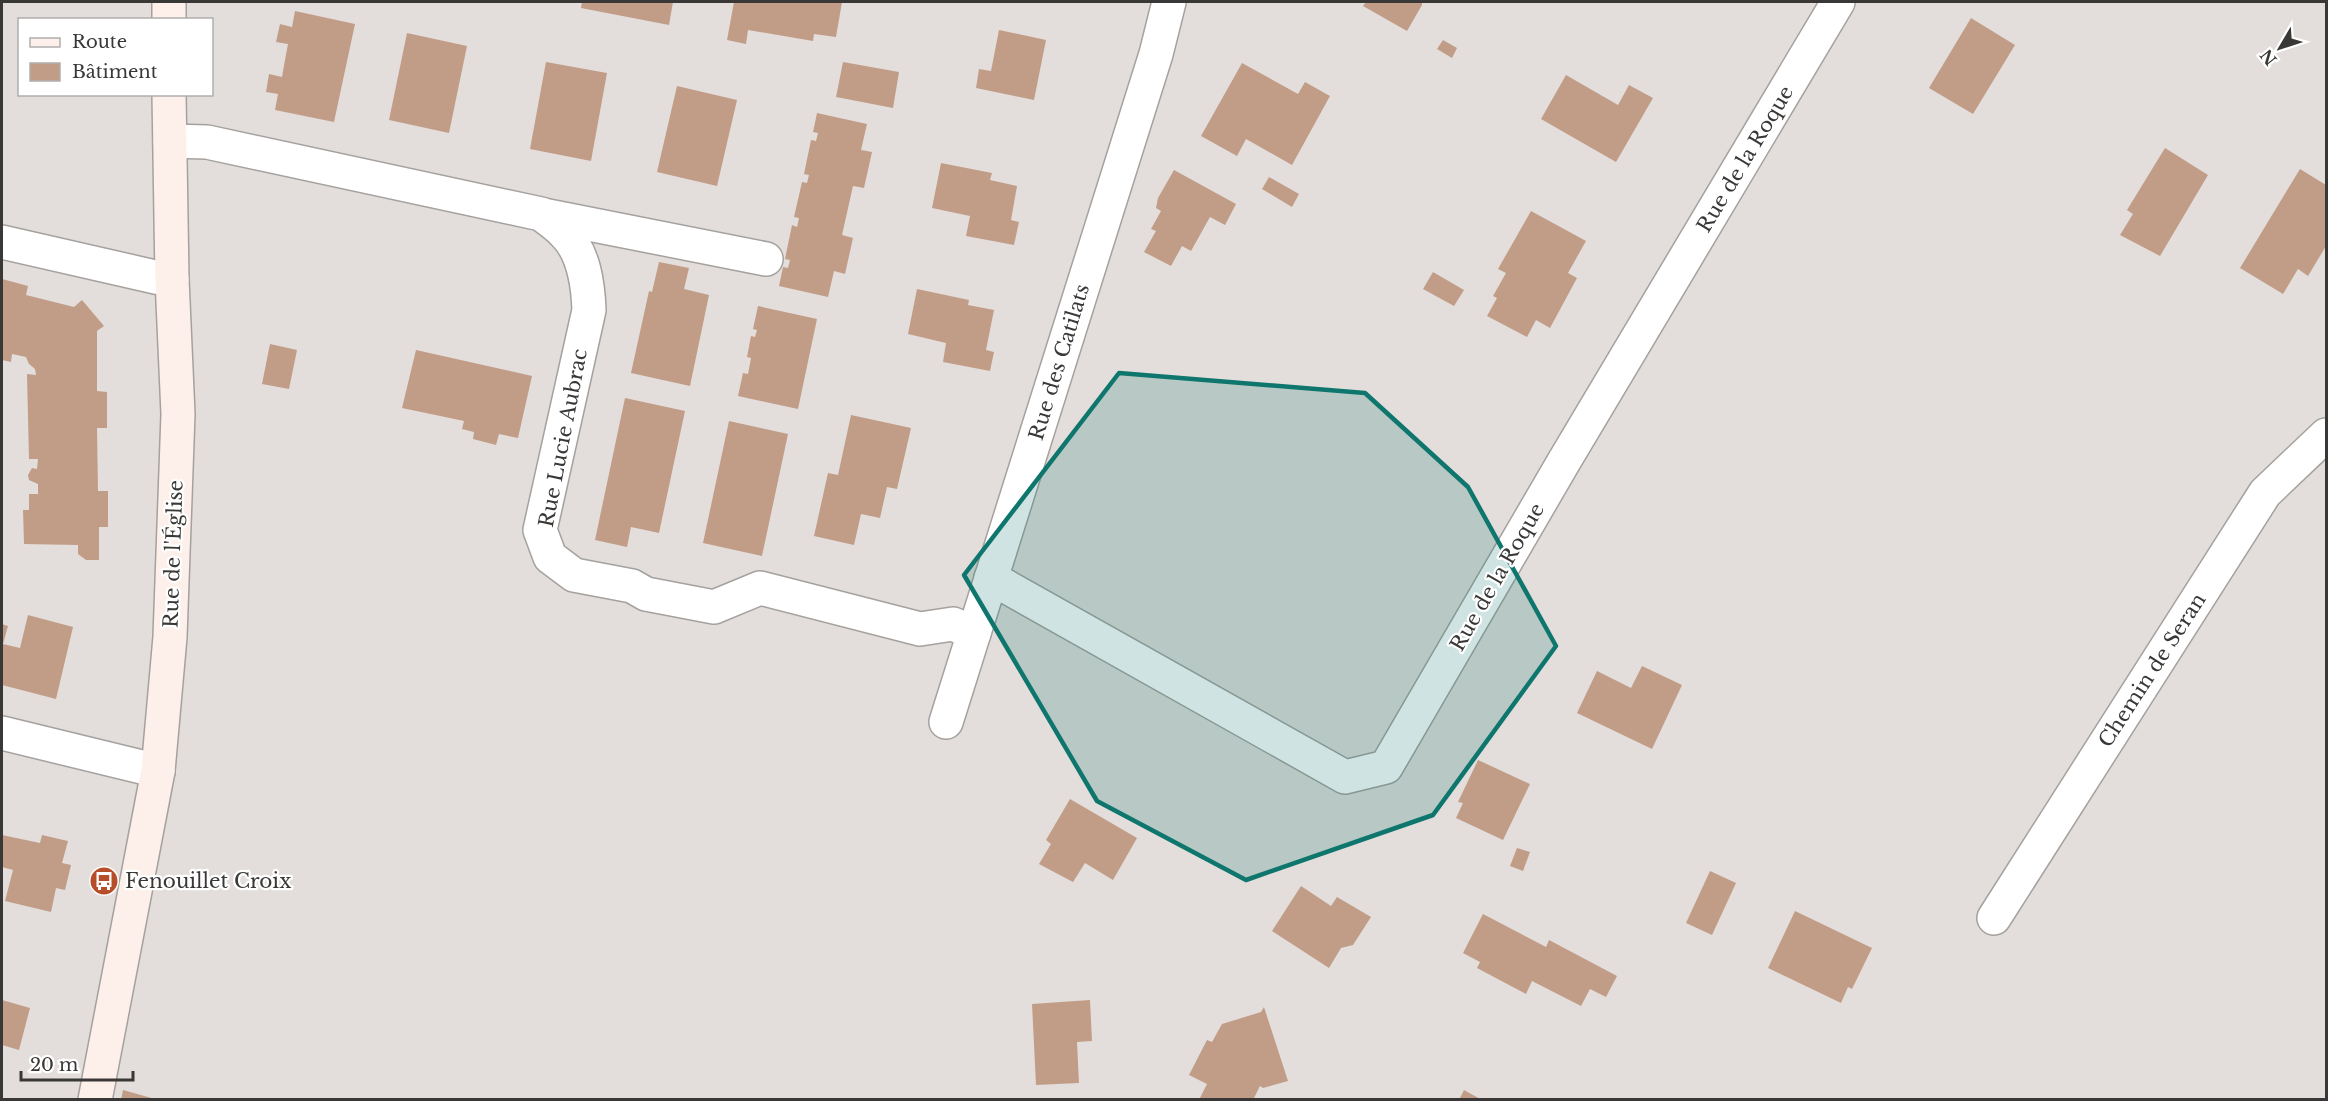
<svg xmlns="http://www.w3.org/2000/svg" width="2328" height="1101" viewBox="0 0 2328 1101" font-family="'Libre Baskerville',serif">
	<style>
		.building { fill: #c19d87 }
		.lines { fill: none; stroke-linecap: round; stroke-linejoin: round }
		.minor-casing { stroke: #a5a19e; stroke-width: 36 }
		.secondary-casing { stroke: #a5a19e; stroke-width: 36 }
		.minor { stroke: #fff; stroke-width: 33 }
		.secondary { stroke: #fdefe9; stroke-width: 33 }
		.marked { fill: #0f766e; fill-opacity: 0.2; stroke: #0f766e; stroke-width: 4.5; stroke-linejoin: round }
		.labels { text-anchor: middle; dominant-baseline: central; stroke-width: 4.5; stroke-linejoin: round; paint-order: stroke }
		.street-label { font-size: 20px; fill: #3a3837; stroke: #fff }
		.poi-label { font-size: 20px; fill: #3a3837; stroke: #fff; text-anchor: start }
	</style>
	<rect width="100%" height="100%" fill="#e3dedb"/>
	<!-- building -->
	<g class="building">
		<path d="M582,2H673L669,25L581,8Z"/>
		<path d="M734,2H842L836,37L814,34L813,41L748,30L746,44L727,40Z"/>
		<path d="M1366,2H1422V5L1407,31L1363,6Z"/>
		<path d="M295,11L355,24L334,122L275,110L278,94L266,92L269,74L282,77L285,60L288,44L276,42L280,24L292,27Z"/>
		<path d="M1971,18L2015,45L1973,114L1929,88Z"/>
		<path d="M999,30L1046,40L1034,100L976,88L979,69L991,71Z"/>
		<path d="M407,33L467,46L449,133L389,120Z"/>
		<path d="M1443,40L1457,48L1452,58L1437,49Z"/>
		<path d="M546,62L607,73L591,161L530,149Z"/>
		<path d="M843,62L899,72L893,108L836,97Z"/>
		<path d="M1242,63L1298,94L1305,82L1330,96L1292,165L1246,139L1237,156L1201,136Z"/>
		<path d="M1566,75L1618,105L1629,85L1653,98L1616,162L1541,119Z"/>
		<path d="M677,86L737,100L717,186L657,172Z"/>
		<path d="M817,113L867,124L861,150L872,152L864,188L853,186L842,235L853,238L845,274L834,271L828,297L779,286L783,267L788,268L790,260L785,259L792,225L797,227L799,218L794,217L802,182L807,183L809,175L804,174L811,140L816,141L818,133L813,132Z"/>
		<path d="M2165,148L2208,175L2160,256L2120,235L2133,214L2127,210Z"/>
		<path d="M941,163L992,173L990,180L1017,186L1011,220L1019,222L1014,245L966,236L970,216L932,208Z"/>
		<path d="M2300,169L2326,185V246L2308,276L2298,269L2283,294L2240,268Z"/>
		<path d="M1174,170L1236,204L1225,225L1210,217L1191,251L1182,246L1171,266L1144,252L1156,231L1151,229L1161,211L1156,208L1158,198Z"/>
		<path d="M1269,177L1299,194L1292,207L1262,189Z"/>
		<path d="M1531,211L1586,241L1568,273L1577,278L1550,328L1536,320L1527,337L1487,316L1497,298L1493,296L1506,273L1498,269Z"/>
		<path d="M659,262L689,268L684,289L709,295L690,386L631,373L649,291L652,292Z"/>
		<path d="M1433,272L1464,290L1454,306L1423,289Z"/>
		<path d="M2,279L28,286L26,295L74,307L82,300L104,326L97,331V391L107,392V428H97L98,491H108V527H99V560H86L78,554V545L24,544L23,510H29V494H38V484L29,480L28,475L32,468L37,469L38,459H29L27,374L36,375L35,369L29,364L26,357L12,354L11,362L2,360Z"/>
		<path d="M917,289L969,300L968,305L994,310L986,350L994,352L990,371L943,362L946,343L908,334Z"/>
		<path d="M758,306L817,319L798,409L738,396L743,373L748,374L751,358L747,357L751,336L755,337L757,330L753,329Z"/>
		<path d="M270,344L297,350L289,389L262,384Z"/>
		<path d="M416,350L532,376L518,438L499,434L496,445L473,439L474,432L462,429L464,421L402,408Z"/>
		<path d="M625,398L685,411L659,533L631,527L627,547L595,540Z"/>
		<path d="M851,415L911,428L897,489L887,487L880,518L861,514L854,545L814,536L828,473L838,475Z"/>
		<path d="M729,421L788,434L762,556L703,543Z"/>
		<path d="M28,615L73,627L56,699L2,685V624L8,626L3,644L20,648Z"/>
		<path d="M1642,666L1682,685L1652,749L1577,713L1597,671L1631,688Z"/>
		<path d="M1478,760L1530,784L1503,840L1456,818L1463,803L1458,802Z"/>
		<path d="M1070,799L1137,838L1113,880L1085,863L1073,882L1039,864L1051,844L1046,840Z"/>
		<path d="M2,835L40,843L42,835L68,841L62,863L71,865L65,890L56,888L51,912L5,901L13,870L2,867Z"/>
		<path d="M1517,848L1530,852L1523,871L1510,866Z"/>
		<path d="M1710,871L1736,883L1712,935L1686,923Z"/>
		<path d="M1301,886L1331,906L1337,897L1371,917L1353,945L1341,948L1329,968L1272,931Z"/>
		<path d="M1795,911L1872,948L1852,989L1848,987L1841,1003L1768,968Z"/>
		<path d="M1483,914L1546,947L1549,940L1617,976L1606,997L1590,989L1581,1006L1532,981L1526,994L1477,968L1480,962L1463,953Z"/>
		<path d="M2,1000L30,1008L19,1050L2,1045Z"/>
		<path d="M1090,1000L1092,1041L1077,1042L1079,1083L1036,1085L1032,1004Z"/>
		<path d="M1264,1007L1288,1081L1263,1088L1260,1086L1253,1100H1199L1207,1084L1189,1075L1207,1040L1212,1042L1222,1024L1261,1012Z"/>
		<path d="M123,1090L155,1099V1100H121Z"/>
		<path d="M1464,1090L1482,1100H1459Z"/>
	</g>
	<g class="lines">
		<!-- minor casing -->
		<g class="minor-casing">
			<g id="minor">
				<path d="M170,141L207,142L541,214C549,220 558,226 564,233C584,252 588,284 589,310L540,530L550,557L574,575L632,586L646,594L714,607L760,588L920,629L953,624L974,633"/>
				<path d="M543,215L766,259"/>
				<path d="M2,242L155,277L172,279"/>
				<path d="M991,578L1345,777L1386,767L1563,463L1838,2"/>
				<path d="M946,722L1156,54L1169,2"/>
				<path d="M2,733L158,771"/>
				<path d="M1994,918L2265,493L2326,435"/>
			</g>
		</g>
		<!-- secondary casing -->
		<g class="secondary-casing">
			<g id="secondary">
				<path d="M169,2V20"/>
				<path d="M95,1100L158,771L170,637L178,414L172,279L169,94"/>
			</g>
		</g>
		<!-- minor -->
		<use href="#minor" class="minor"/>
		<!-- secondary -->
		<use href="#secondary" class="secondary"/>
	</g>
	<!-- marked area -->
	<path class="marked" d="M1119,373L1365,393L1468,487L1556,646L1433,815L1246,880L1097,801L964,575Z"/>
	<!-- icons -->
	<defs>
		<g id="bus-disc" transform="scale(1.5)"><circle r="9.5" fill="#b64e2a" stroke="#fff"/><path d="M-5-6H5V4H4V6H2V4H-2V6H-4V4H-5ZM-3.5-4V0h7V-4ZM-3.5 1.2v1.5H-2V1.2ZM2 1.2v1.5H3.5V1.2Z" fill="#fff"/></g>
	</defs>
	<g fill-rule="evenodd">
		<use href="#bus-disc" x="104" y="881"/>
	</g>
	<g class="labels">
		<!-- street labels -->
		<g class="street-label">
			<text transform="translate(1745 159) rotate(-59)">Rue de la Roque</text>
			<text transform="translate(1059 362) rotate(-73)">Rue des Catilats</text>
			<text transform="translate(563 438) rotate(-79)">Rue Lucie Aubrac</text>
			<text transform="translate(173 554) rotate(-88)">Rue de l'Église</text>
			<text transform="translate(1497 577) rotate(-60)">Rue de la Roque</text>
			<text transform="translate(2152 670) rotate(-57)">Chemin de Seran</text>
		</g>
		<!-- poi labels -->
		<g class="poi-label">
			<text x="125" y="881">Fenouillet Croix</text>
		</g>
	</g>
	<!-- border -->
	<rect width="2328" height="1101" fill="none" stroke="#3a3837" stroke-width="6"/>
	<!-- legend -->
	<rect x="18" y="18" width="195" height="78" fill="#ffffff" stroke="#b0afaf" stroke-width="1.5"/>
	<rect x="30" y="38" width="30" height="9" fill="#fdefe9" stroke="#b0afaf" stroke-width="1.5"/>
	<text x="72" y="48" font-size="18" fill="#3a3837">Route</text>
	<rect x="30" y="63" width="30" height="18" fill="#c19d87" stroke="#b0afaf" stroke-width="1.5"/>
	<text x="72" y="78" font-size="18" fill="#3a3837">Bâtiment</text>
	<!-- north arrow -->
	<g transform="translate(2280 48) rotate(231)" stroke="#ffffff" stroke-width="4.5" paint-order="stroke">
	<path d="M0-4.5L10 22L0 15L-10 22Z" fill="#3a3837"/>
	<text y="-9" font-size="16" font-weight="bold" text-anchor="middle" fill="#3a3837">N</text>
	</g>
	<!-- scale -->
	<path d="M21 1071v9h112v-9" fill="none" stroke="#3a3837" stroke-width="3"/>
	<text x="30" y="1071" font-size="18" fill="#3a3837" stroke="#ffffff" stroke-width="4.5" paint-order="stroke">20 m</text>
</svg>
